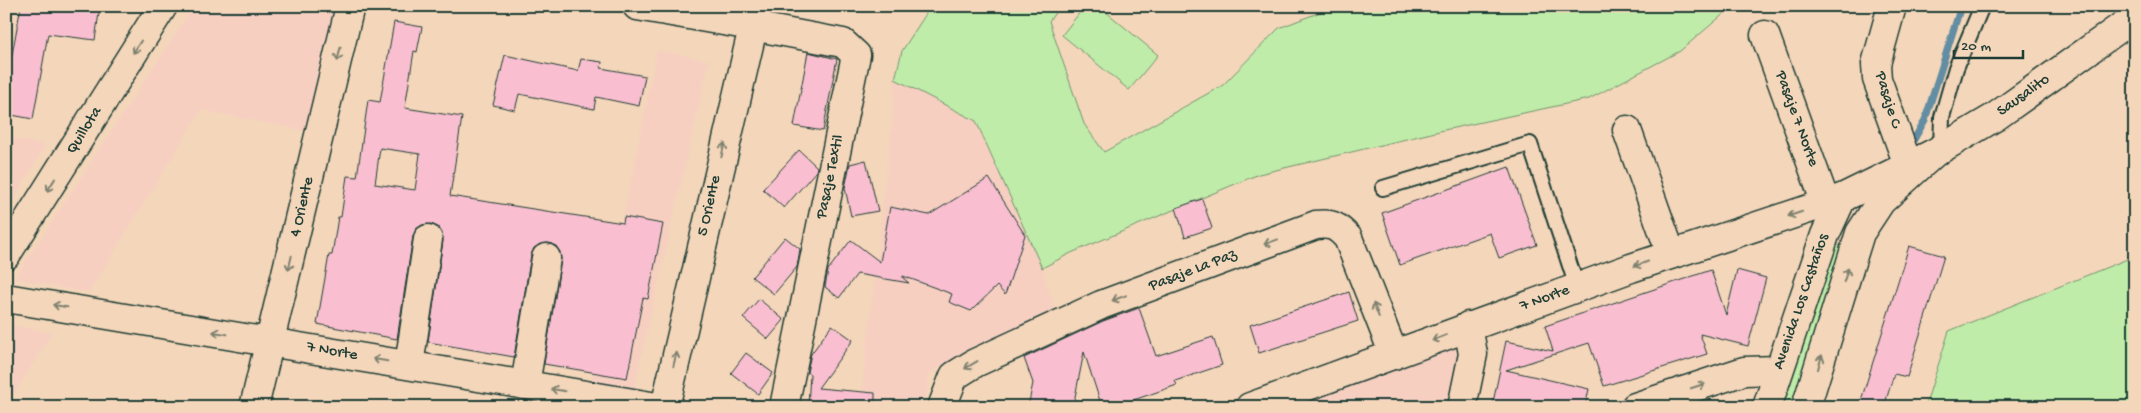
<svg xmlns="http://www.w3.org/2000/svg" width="2141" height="413" viewBox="0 0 2141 413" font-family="'Gochi Hand',sans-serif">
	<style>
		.built { fill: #f6cfc1 }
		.green { fill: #c0eca9; stroke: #70946e }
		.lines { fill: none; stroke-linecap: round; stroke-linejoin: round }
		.stream { stroke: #628da2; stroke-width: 7 }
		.building { fill: #f9bfd1; stroke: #1f3d34; fill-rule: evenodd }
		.lane-casing { stroke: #1f3d34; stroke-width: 18 }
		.street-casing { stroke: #1f3d34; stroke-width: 31 }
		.secondary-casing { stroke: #1f3d34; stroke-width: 31 }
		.lane { stroke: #f4d6ba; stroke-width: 14 }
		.street { stroke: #f4d6ba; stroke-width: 28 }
		.secondary { stroke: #f4d6ba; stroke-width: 28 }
		.oneway { stroke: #7f8270 }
		.labels { text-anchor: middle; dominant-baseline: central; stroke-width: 4; stroke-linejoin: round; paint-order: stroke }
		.street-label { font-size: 16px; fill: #1f3d34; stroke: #f4d6ba }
	</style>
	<rect width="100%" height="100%" fill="#f4d6ba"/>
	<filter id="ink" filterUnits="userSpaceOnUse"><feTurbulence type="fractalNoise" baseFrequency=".02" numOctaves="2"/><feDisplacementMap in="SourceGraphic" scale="10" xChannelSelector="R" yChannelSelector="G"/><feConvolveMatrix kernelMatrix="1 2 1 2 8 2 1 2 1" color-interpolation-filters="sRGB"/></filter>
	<g filter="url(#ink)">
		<!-- built -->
		<g class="built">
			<path d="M194,6H342L312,132L201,110L90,291H79L15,278Z"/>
			<path d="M657,50L709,61L634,388L591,381Z"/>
			<path d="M902,51L976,121L1042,268L1055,311L971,350L930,373L924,407H860L893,114L895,79Z"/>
			<path d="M6,137L45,145L6,213Z"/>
			<path d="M6,324L52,333L6,407Z"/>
			<path d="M1460,338L1463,355L1452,407H1278Z"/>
		</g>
		<!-- green -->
		<g class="green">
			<path d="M931,6H1060L1049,21L1084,124L1104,152L1223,85L1279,28L1336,6H1733L1680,51L1589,99L1444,130L1259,174L1071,253L1042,268L976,121L895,79L902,51Z"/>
			<path d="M1085,6H1099L1158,55L1129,90L1062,35Z"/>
			<path d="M1834,242L1843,248L1793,407H1782Z"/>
			<path d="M2135,256V407H1925L1949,331Z"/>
		</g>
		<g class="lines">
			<!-- stream -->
			<path class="stream" d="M1912,143L1925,120L1961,6"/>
		</g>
		<!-- building -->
		<g class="building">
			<path d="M21,6H100L95,40L48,34L33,119L6,114V87Z"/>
			<path d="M394,22L422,27L417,52L414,51L405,108L462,117L450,196L623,223L624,217L663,224L648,299L643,298L627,378L544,364L561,260L560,252L556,246L549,243L540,244L534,248L531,255L514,357L428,342L443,241L442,233L438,227L431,224L422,225L416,229L413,236L397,339L317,324L329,255H332L338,217H341L347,176L357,177L368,100L380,102ZM380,148L420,154L415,190L375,184Z"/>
			<path d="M808,52L837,59L823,131L794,126Z"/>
			<path d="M505,55L578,71L581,59L602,62L601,68L645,76L639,106L596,97L594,109L519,94L515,110L493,105Z"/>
			<path d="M799,150L817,167L816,171L784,208L763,189Z"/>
			<path d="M866,160L878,211L851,216L845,188L850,164Z"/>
			<path d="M1509,167L1537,245L1499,258L1490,233L1400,265L1382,213Z"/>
			<path d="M989,178L1025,235L1005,295L997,286L971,311L949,302L952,294L903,276V278L909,283L857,274L839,298L825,287L828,270L851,240L880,262L890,207L929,215Z"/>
			<path d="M1202,199L1212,228L1185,237L1176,208Z"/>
			<path d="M785,237L800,249L797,267L774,294L752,277Z"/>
			<path d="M1909,246L1944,256L1925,318L1907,377L1894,374L1884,407H1859Z"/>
			<path d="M1711,270L1726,315L1737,270L1766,278L1748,346L1700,334L1707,354L1604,386L1589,343L1506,370L1589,389L1585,407H1492L1506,341L1553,351L1545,326Z"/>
			<path d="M1349,292L1358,321L1259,353L1250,325Z"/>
			<path d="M759,299L784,320L768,339L743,318Z"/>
			<path d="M1139,308L1156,356L1213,337L1222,365L1175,381L1177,385L1128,402L1130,407H1106L1104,400L1100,401L1084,352L1073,407H1028L1033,383L1024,358L1103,321Z"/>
			<path d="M832,325L853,340L818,388L875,393V407L808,406L810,374L807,372L811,354Z"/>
			<path d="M746,353L773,373L758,394L731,373Z"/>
		</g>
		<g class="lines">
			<!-- lane casing -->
			<g class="lane-casing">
				<g id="lane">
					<path d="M1941,148L1942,117L1956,68L1982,6"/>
					<path d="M1383,188L1530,144L1577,287"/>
				</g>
			</g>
			<!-- street casing -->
			<g class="street-casing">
				<g id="street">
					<path d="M1892,6L1876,64L1877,79L1908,165"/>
					<path d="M752,26L843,43L856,55L784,407"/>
					<path d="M1765,35L1826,204"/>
					<path d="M1627,130L1671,254"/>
					<path d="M409,365L428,239"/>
					<path d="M525,385L546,258"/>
					<path d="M254,407L350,6"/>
					<path d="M942,407L954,376L975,363L1101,305L1316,225C1332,223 1337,226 1348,238L1394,355"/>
					<path d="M1462,407L1473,354L1468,326"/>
					<path d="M1635,407L1744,371L1779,370"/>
				</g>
			</g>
			<!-- secondary casing -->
			<g class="secondary-casing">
				<g id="secondary">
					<path d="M637,6L752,26"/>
					<path d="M6,255L163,6"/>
					<path d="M6,298L657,407"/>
					<path d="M665,407L758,6"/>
					<path d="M1250,407L1631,268L1842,198L1934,153"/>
					<path d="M1767,407L1825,235L1842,198"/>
					<path d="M1806,407L1860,233L1881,201L1934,153L1995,117L2135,17"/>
				</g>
			</g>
			<!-- lane -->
			<use href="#lane" class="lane"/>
			<!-- street -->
			<use href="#street" class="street"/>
			<!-- secondary -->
			<use href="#secondary" class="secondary"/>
		</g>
		<!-- one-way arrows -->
		<defs><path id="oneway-shaft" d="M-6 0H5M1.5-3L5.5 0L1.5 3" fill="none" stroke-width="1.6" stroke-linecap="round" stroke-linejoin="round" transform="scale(1.25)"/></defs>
		<g class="oneway">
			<use href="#oneway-shaft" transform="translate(137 47) rotate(122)"/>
			<use href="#oneway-shaft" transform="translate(339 54) rotate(103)"/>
			<use href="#oneway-shaft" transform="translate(723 150) rotate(-77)"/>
			<use href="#oneway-shaft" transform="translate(51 185) rotate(122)"/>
			<use href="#oneway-shaft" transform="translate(1795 214) rotate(162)"/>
			<use href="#oneway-shaft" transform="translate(1271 242) rotate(160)"/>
			<use href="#oneway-shaft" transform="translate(290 263) rotate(103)"/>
			<use href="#oneway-shaft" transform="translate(1641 264) rotate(161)"/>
			<use href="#oneway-shaft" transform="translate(1846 275) rotate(-72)"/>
			<use href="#oneway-shaft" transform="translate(1119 298) rotate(159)"/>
			<use href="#oneway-shaft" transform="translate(60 306) rotate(-170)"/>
			<use href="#oneway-shaft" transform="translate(1376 310) rotate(-112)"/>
			<use href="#oneway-shaft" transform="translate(220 333) rotate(-170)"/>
			<use href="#oneway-shaft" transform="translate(1439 338) rotate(158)"/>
			<use href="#oneway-shaft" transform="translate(675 359) rotate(-77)"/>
			<use href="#oneway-shaft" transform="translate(380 360) rotate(-170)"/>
			<use href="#oneway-shaft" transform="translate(1820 362) rotate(-74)"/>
			<use href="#oneway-shaft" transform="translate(971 365) rotate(149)"/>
			<use href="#oneway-shaft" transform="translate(1698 386) rotate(-18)"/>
			<use href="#oneway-shaft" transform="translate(558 390) rotate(-171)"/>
		</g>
	</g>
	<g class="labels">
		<!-- street labels -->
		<g class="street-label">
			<text transform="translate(2024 96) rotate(-36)">Sausalito</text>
			<text transform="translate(1887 100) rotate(73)">Pasaje C</text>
			<text transform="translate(1796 119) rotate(70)">Pasaje 7 Norte</text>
			<text transform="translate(85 131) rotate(-58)">Quillota</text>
			<text transform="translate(831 177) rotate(-78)">Pasaje Textil</text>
			<text transform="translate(710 206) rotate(-77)">5 Oriente</text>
			<text transform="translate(303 207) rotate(-77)">4 Oriente</text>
			<text transform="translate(1193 271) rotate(-21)">Pasaje La Paz</text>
			<text transform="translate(1545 299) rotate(-20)">7 Norte</text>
			<text transform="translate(1802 302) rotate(-71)">Avenida Los Castaños</text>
			<text transform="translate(332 352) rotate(10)">7 Norte</text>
		</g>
	</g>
	<!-- margin -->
	<rect width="2141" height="413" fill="none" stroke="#f4d6ba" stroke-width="25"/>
	<rect x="12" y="12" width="2116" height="388" fill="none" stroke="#1f3d34" stroke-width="2" filter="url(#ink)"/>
	<!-- scale -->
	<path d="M1954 50v8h69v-8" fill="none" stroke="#1f3d34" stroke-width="2.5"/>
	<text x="1961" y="50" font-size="15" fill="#1f3d34" stroke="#f4d6ba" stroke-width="4" paint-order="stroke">20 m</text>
</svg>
